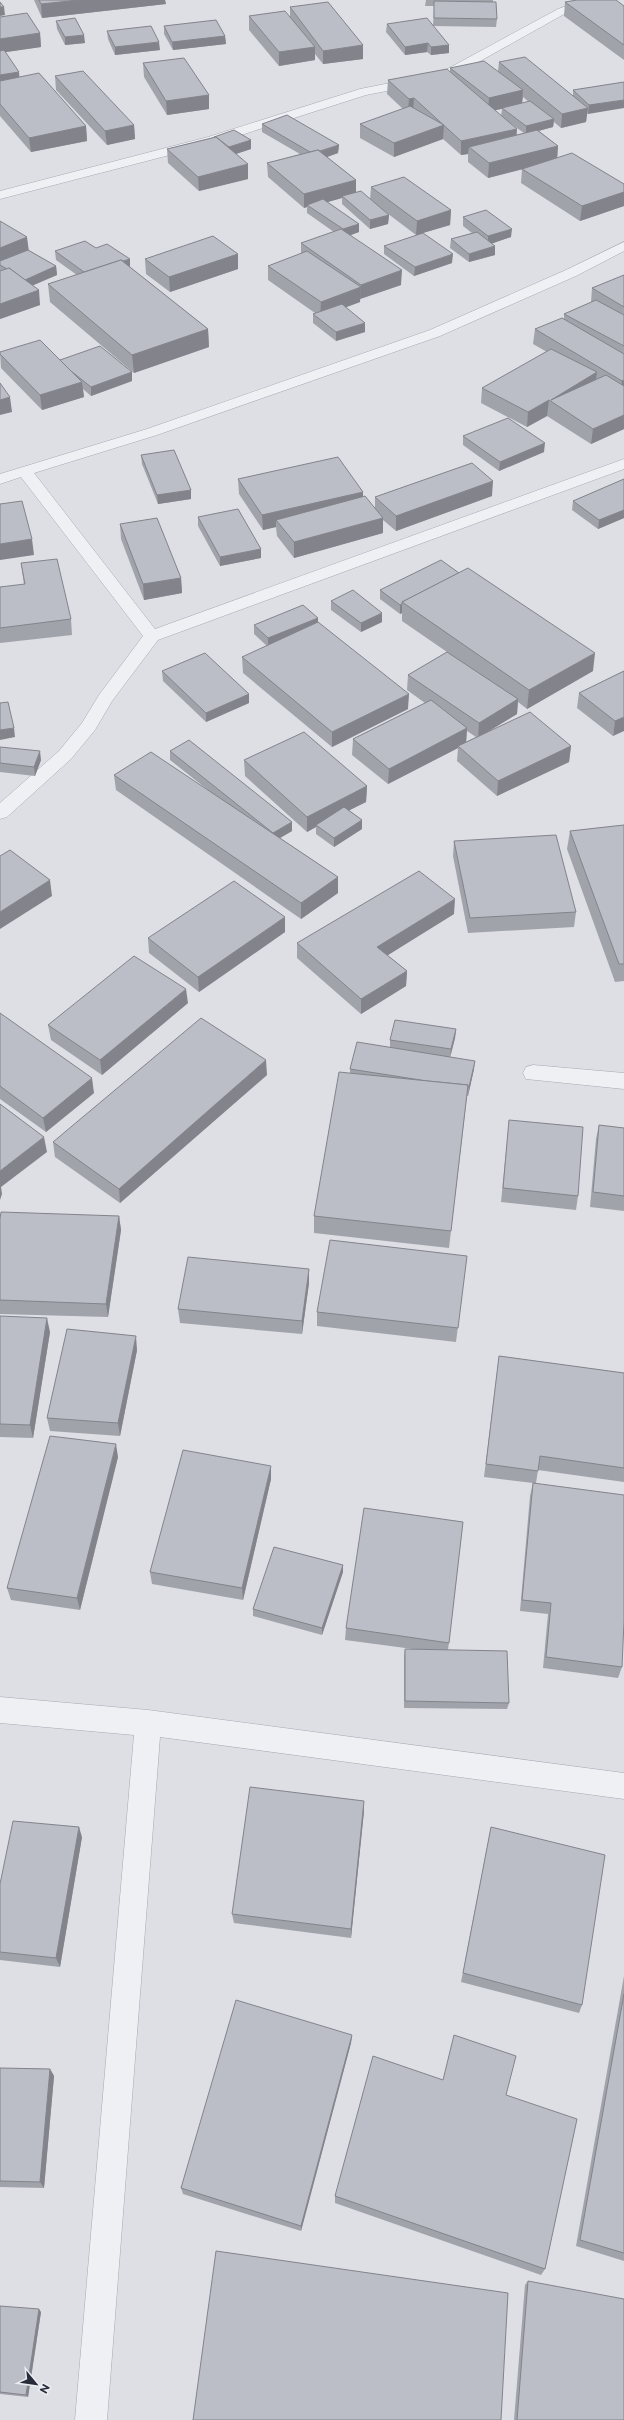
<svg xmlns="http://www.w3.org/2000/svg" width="624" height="2420" viewBox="0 0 624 2420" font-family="Montserrat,sans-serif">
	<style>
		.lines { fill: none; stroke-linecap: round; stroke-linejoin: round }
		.street-casing { stroke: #a7a9b2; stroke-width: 1 }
		.street { fill: #eff0f4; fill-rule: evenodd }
		.wall { fill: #a1a3ab; fill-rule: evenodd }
		.shaded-wall { fill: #83848b }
		.building { fill: #bbbdc7; stroke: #83848b }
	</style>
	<rect width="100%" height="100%" fill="#dddfe5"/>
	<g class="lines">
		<!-- street casing -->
		<g class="street-casing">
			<g id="street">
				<path d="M584,0H601L566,13L448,79L366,95L216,143L0,199V191L208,137L360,89L440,73L558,9Z"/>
				<path d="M624,242V251L576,276L440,336L157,435L34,473L155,629L624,459V469L158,640L112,701L95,730L71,759L7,817L0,819V803L59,751L82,723L99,695L143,636L21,477L0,484V474L147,429L430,330L566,270Z"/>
				<path d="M533,1065L624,1073V1089L526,1079L523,1073L526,1067Z"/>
				<path d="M0,1697L148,1710L624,1773V1799L160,1737L107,2420H75L134,1735L0,1723Z"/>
			</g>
		</g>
		<!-- street -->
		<use href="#street" class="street"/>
	</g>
	<!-- wall -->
	<g class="wall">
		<path d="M34,0H165L166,4L42,18Z"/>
		<path d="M426,0H493V2L497,19L496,27L433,26L434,6H425Z"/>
		<path d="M565,2L624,6V60L564,16Z"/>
		<path d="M290,7L363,45V59L323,64L315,54V60L279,66L249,30V16L290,17Z"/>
		<path d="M0,17L40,33L41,47L5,52L19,77L86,126L87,141L31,152L0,116Z"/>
		<path d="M56,21L85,43L65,45L57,29Z"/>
		<path d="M387,24L449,45V53L431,55L427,52L405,55L386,32Z"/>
		<path d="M164,26L225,36L226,44L173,50L164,34Z"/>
		<path d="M107,31L160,50L115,55L108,39Z"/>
		<path d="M499,62L573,96V90L624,82L588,114L587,113L586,122L561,128L554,122L553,127L539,131L558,146L557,158L624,184V206L580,221L521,183L522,169H524L488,178L468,162V154L461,155L443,139L394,157L360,138V124L403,109L387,94L388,80L450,72V68L498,71ZM523,97L529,102L522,103ZM502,109L501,116L495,110ZM510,123L524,133L517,135Z"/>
		<path d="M143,63L209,95V109L167,115L144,77Z"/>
		<path d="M55,76L134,125L135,139L107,145L56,90Z"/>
		<path d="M262,124L339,145L338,153L327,157L356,180V192L370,200L371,187L451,210L450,225L416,235L383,210L389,215L388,224L370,229L342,204V198L327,202L359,224V232L350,235L401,285L360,299V302L346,307L365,332L336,341L313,323V314L315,313L268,280V266L301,254V243L334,232L307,213V207L304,208L268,177L267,163L300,154L262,132Z"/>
		<path d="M214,137L251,140V149L235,154L248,179L199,191L168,163L167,149Z"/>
		<path d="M463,217L511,237L492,243L495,255L469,262L450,248L451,239L472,233L463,226Z"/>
		<path d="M0,221L28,250L56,266L57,275L32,286L40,305L0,319Z"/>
		<path d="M384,246L452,263L414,276L384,254Z"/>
		<path d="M55,251L130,267L208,329L209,347L134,373L50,302L48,284L77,275L56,260Z"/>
		<path d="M238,254V269L170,292L146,274L145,259Z"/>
		<path d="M624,275V429L591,444L547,416L527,427L481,403L482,388L547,352L533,344L535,329L564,319V314L591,302L592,288Z"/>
		<path d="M0,352L60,360L132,372V381L91,396L83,389L84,397L42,410L1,368Z"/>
		<path d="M463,436L544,452L499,471L463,445Z"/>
		<path d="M141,455L191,499L158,504L142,464Z"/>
		<path d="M238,479L363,497L375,508V497L492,496L396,531L383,520V533L294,558L277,536L276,527L263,530L239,494Z"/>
		<path d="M624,479V518L598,529L572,510L573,501Z"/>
		<path d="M198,517L261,549V558L220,566L198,526Z"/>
		<path d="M120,524L181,578L182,593L144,600L121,539Z"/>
		<path d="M21,563L71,619L72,635L0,643V587L24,585Z"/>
		<path d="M380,590L593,671L527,709L518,702L517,714L487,732L571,746L569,762L497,796L457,761L458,748L388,784L352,755L353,739L425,703L407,690L408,675L447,652L402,621V613L400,614L380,599ZM467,731L476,737L466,742Z"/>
		<path d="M331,601L382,622L361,632L331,610Z"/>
		<path d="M318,618V622L408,709L332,747L243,673L242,657L267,646L254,634V625Z"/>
		<path d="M162,671L249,703L206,722L163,681Z"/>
		<path d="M624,671L613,736L577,708L579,693Z"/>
		<path d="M0,747L41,760L35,776L0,772Z"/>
		<path d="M170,751L292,822V831L280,838L338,877V893L301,919L116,790L114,775L208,790L170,760Z"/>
		<path d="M244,760L367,786L366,802L349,810L362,820V829L334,847L316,834V827L307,832L245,776Z"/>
		<path d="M624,825V981L615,982L567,849L570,831Z"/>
		<path d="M454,841L576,912L574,927L468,933L453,856Z"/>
		<path d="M454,914L387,955L407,971L406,986L361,1014L297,958V943Z"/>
		<path d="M285,932L199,992L149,953L148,938Z"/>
		<path d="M188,1003L102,1075L51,1040L48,1025Z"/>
		<path d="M0,1013L94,1093L46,1132L0,1099Z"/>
		<path d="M456,1029L455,1038L450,1057L474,1069L468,1096H467L449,1248L314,1233V1216L350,1073V1069L390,1047V1040Z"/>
		<path d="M267,1075L120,1203L55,1157L53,1142Z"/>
		<path d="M509,1120L578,1196L576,1210L501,1202Z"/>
		<path d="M599,1125L624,1128V1211L590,1207L596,1139Z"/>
		<path d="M119,1216L121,1230L108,1317L0,1314V1219Z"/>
		<path d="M467,1256L456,1342L317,1326V1312Z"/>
		<path d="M309,1283L302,1334L180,1323L178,1309Z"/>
		<path d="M0,1316L50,1332L33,1438L0,1437Z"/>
		<path d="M137,1350L120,1436L50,1431L47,1418Z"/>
		<path d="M499,1356L624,1373V1482L538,1470L536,1483L622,1667L618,1678L543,1668L548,1614L520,1611L530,1496L533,1483L484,1477Z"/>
		<path d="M118,1457L80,1610L11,1600L7,1588Z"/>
		<path d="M271,1479L243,1600L152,1584L150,1572Z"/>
		<path d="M463,1522L448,1650L509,1703L507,1709L404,1708V1656L405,1649H413L345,1640L346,1628Z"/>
		<path d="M343,1572L322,1635L253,1616V1609Z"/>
		<path d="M364,1811L351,1938L234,1923L232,1914Z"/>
		<path d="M491,1827L582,2005L579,2013L461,1982Z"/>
		<path d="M82,1837L60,1967L0,1960V1884Z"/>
		<path d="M624,1976V2261L576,2246Z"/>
		<path d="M352,2035L351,2043L301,2231L183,2194L181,2188Z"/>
		<path d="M0,2068L50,2069L54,2076L44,2188L0,2187Z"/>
		<path d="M443,2080L506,2095L545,2269L541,2275L335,2203V2196Z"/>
		<path d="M528,2281L624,2420H514L525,2285Z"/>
		<path d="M0,2306L41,2312L28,2397L0,2394Z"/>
	</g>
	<!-- shaded-wall -->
	<g class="shaded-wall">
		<path d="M79,0H165L166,4L42,18L41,4Z"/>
		<path d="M0,7H4L5,15L0,16Z"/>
		<path d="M40,33L41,47L0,53V39Z"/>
		<path d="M84,35L85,43L65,45V37Z"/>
		<path d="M225,36L226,44L173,50L172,42Z"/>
		<path d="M159,42L160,50L115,55V47Z"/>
		<path d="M428,43L427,52L405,55V47Z"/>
		<path d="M363,45V59L323,64V51Z"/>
		<path d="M449,45V53L431,55V47Z"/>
		<path d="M315,47V60L279,66V52Z"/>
		<path d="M19,72L20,85L0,89V75Z"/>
		<path d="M523,90L522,104L488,112L489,98Z"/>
		<path d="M209,95V109L167,115L166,101Z"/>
		<path d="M414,98L413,112L408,113L409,99Z"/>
		<path d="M624,100V108L588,114L589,105Z"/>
		<path d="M588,108L586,122L561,128L562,114Z"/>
		<path d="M554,119L553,127L526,134V126Z"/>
		<path d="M134,125L135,139L107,145L105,131Z"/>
		<path d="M444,125L443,139L394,157V143Z"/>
		<path d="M86,126L87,141L31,152L29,138Z"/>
		<path d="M517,129L516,143L469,147L468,154L461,155V141Z"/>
		<path d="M251,140V149L230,156L229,147Z"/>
		<path d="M339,145L338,153L313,162V154Z"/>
		<path d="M558,146L557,160L488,178L489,163Z"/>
		<path d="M248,164V179L199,191L198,177Z"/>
		<path d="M356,180V194L342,196V198L310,207L307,205V207L304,208V194Z"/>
		<path d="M624,192V206L580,221L582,206Z"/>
		<path d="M451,210L450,225L416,235L417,221Z"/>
		<path d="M389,215L388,224L370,229V220Z"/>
		<path d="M359,224V232L343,238V229Z"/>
		<path d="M512,229L511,237L488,245V236Z"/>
		<path d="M27,237L29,252L0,263V248Z"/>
		<path d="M495,246V255L469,262V254Z"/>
		<path d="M238,254V269L170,292L169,277Z"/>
		<path d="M453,254L452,263L414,276L415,267Z"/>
		<path d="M130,259V267L87,274Z"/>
		<path d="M56,266L57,275L26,288L25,280Z"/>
		<path d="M402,270L401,285L360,299L361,285Z"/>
		<path d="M361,287L360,302L320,317L321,302Z"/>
		<path d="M39,290L40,305L0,319V304Z"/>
		<path d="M365,323V332L336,341V332Z"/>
		<path d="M208,329L209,347L134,373L132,355Z"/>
		<path d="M132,372V381L91,396V387Z"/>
		<path d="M597,372L595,387L551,400Z"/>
		<path d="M624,380V394L620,396L622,381Z"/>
		<path d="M82,382L84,397L42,410L40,395Z"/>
		<path d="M10,397L12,412L0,415V400Z"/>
		<path d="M549,400L547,416L527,427L528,412Z"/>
		<path d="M624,415V429L591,444L593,429Z"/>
		<path d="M545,443L544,452L499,471L500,462Z"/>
		<path d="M493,481L492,496L396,531V516Z"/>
		<path d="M191,490V499L158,504L157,495Z"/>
		<path d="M363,492V507L276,520V527L263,530L262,515Z"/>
		<path d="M624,510V518L598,529L599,520Z"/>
		<path d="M383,518V533L294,558V542Z"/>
		<path d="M32,539L34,555L0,560V544Z"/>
		<path d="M261,549V558L220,566V557Z"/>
		<path d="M181,578L182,593L144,600L143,584Z"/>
		<path d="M402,604V613L400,614V605Z"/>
		<path d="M382,613V622L361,632V623Z"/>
		<path d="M318,618V627L268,647V638Z"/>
		<path d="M595,653L593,671L527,709L529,690Z"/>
		<path d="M249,694V703L206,722V713Z"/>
		<path d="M409,694L408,709L332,747V732Z"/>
		<path d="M518,699L517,714L478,738L479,723Z"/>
		<path d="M624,717V731L613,736L615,721Z"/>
		<path d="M14,728L15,737L0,740V730Z"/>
		<path d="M467,728L466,744L458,746V748L388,784L389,769Z"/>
		<path d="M571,746L569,762L497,796L498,781Z"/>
		<path d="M40,751L41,760L35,776L34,767Z"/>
		<path d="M367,786L366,802L318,826L316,825V827L307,832V817Z"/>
		<path d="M362,820V829L334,847V838Z"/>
		<path d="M292,822V831L273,842V833Z"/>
		<path d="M338,877V893L301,919V903Z"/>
		<path d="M50,880L52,896L0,929V912Z"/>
		<path d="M455,899L454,914L377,962V947Z"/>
		<path d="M285,917V932L199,992L198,977Z"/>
		<path d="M407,971L406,986L361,1014V999Z"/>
		<path d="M186,989L188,1003L102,1075L100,1060Z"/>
		<path d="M456,1029L455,1038L450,1058L451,1049Z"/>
		<path d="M266,1060L267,1075L120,1203L119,1189Z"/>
		<path d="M475,1061L474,1069L468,1096L469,1087Z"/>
		<path d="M92,1078L94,1093L46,1132L43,1118Z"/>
		<path d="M44,1137L47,1152L1,1187L2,1194L0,1200V1171Z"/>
		<path d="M119,1216L121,1230L108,1317L106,1304Z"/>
		<path d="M309,1269V1283L302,1334V1321Z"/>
		<path d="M47,1318L50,1332L33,1438L30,1425Z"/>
		<path d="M136,1336L137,1350L120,1436L118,1423Z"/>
		<path d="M116,1444L118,1457L80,1610L77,1598Z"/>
		<path d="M271,1466V1479L243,1600L242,1588Z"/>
		<path d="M343,1565V1572L322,1635V1628Z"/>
		<path d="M364,1801V1811L351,1938V1929Z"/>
		<path d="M79,1827L82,1837L60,1967L56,1958Z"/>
		<path d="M352,2035L351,2043L301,2231V2226Z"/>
		<path d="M50,2069L54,2076L44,2188L40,2182Z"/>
		<path d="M39,2309L41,2312L28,2397L26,2395Z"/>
	</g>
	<!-- building -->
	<g class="building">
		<path d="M39,0H79L41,4Z"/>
		<path d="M577,0H616L624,6V45L565,2Z"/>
		<path d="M434,1L496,2L497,19L434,18Z"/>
		<path d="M0,2L4,7H0Z"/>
		<path d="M328,2L363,45L323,51L290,7Z"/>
		<path d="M285,11L315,47L279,52L249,16Z"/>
		<path d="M27,13L40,33L0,39V17Z"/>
		<path d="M75,18L84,35L65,37L56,21Z"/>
		<path d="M427,18L449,45L431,47L428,43L405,47L387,24Z"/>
		<path d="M216,20L225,36L172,42L164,26Z"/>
		<path d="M151,26L159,42L115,47L107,31Z"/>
		<path d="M4,50L19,72L0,75V51Z"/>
		<path d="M525,57L588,108L562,114L499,62Z"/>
		<path d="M184,58L209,95L166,101L143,63Z"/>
		<path d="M484,61L523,90L489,98L450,68Z"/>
		<path d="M447,69L517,129L461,141L414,98L409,99L388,80Z"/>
		<path d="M83,71L134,125L105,131L55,76Z"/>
		<path d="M39,73L86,126L29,138L0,104V81Z"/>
		<path d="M624,82V100L589,105L573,90Z"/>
		<path d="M530,101L554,119L526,126L502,108Z"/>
		<path d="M410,106L444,125L394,143L360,124Z"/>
		<path d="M287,115L339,145L320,151L318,150L310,152L262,124Z"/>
		<path d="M234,130L251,140L229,147L216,137H214Z"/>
		<path d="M537,130L558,146L489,163L469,147Z"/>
		<path d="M216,137L248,164L198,177L167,149Z"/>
		<path d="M318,150L356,180L304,194L267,163Z"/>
		<path d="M572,153L624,184V192L582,206L522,169Z"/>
		<path d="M404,177L451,210L417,221L371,187Z"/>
		<path d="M361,191L389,215L370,220L342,196Z"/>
		<path d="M323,199L359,224L343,229L307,205Z"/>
		<path d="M486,210L512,229L488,236L463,217Z"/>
		<path d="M0,221L27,237L0,248Z"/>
		<path d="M341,229L402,270L361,285L301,243Z"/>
		<path d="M477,232L495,246L469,254L451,239Z"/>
		<path d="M423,233L453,254L415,267L384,246Z"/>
		<path d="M213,236L238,254L169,277L145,259Z"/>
		<path d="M85,241L96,248L107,244L130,259L123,261L121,260L84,272L55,251Z"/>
		<path d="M28,250L56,266L25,280L9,268L7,269L0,265V261Z"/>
		<path d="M307,251L361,287L321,302L268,266Z"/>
		<path d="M121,260L208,329L132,355L48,284Z"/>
		<path d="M9,268L39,290L0,304V271Z"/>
		<path d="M624,275V307L592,288Z"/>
		<path d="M596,300L624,315V346L564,314Z"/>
		<path d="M342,304L365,323L336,332L313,314Z"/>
		<path d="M562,318L624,354V380L622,381L535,329Z"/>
		<path d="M40,340L82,382L40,395L0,354V352Z"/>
		<path d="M100,346L132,372L91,387L71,371L60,360Z"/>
		<path d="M551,349L597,372L551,400L606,375L624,386V415L593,429L549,400L528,412L482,388Z"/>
		<path d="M0,383L10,397L0,400Z"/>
		<path d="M508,418L545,443L500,462L463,436Z"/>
		<path d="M174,450L191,490L157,495L141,455Z"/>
		<path d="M338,457L363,492L262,515L238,479Z"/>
		<path d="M472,463L493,481L396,516L375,497Z"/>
		<path d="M624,479V510L599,520L573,501Z"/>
		<path d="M365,496L383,518L294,542L276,520Z"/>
		<path d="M22,501L32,539L0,544V504Z"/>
		<path d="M238,509L261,549L220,557L198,517Z"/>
		<path d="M157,518L181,578L143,584L120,524Z"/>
		<path d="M57,559L71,619L0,628V587L25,584L21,563Z"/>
		<path d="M441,560L459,573L402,602V604L400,605L380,590Z"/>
		<path d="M468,568L595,653L529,690L402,602Z"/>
		<path d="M353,590L382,613L361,623L331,601Z"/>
		<path d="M303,605L318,618L268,638L254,625Z"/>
		<path d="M318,622L409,694L332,732L242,657Z"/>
		<path d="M447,652L518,699L479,723L408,675Z"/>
		<path d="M205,653L249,694L206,713L162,671Z"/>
		<path d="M624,671V717L615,721L579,693Z"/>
		<path d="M431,700L467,728L389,769L353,739Z"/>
		<path d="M8,702L14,728L0,730V703Z"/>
		<path d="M530,712L571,746L498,781L458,746Z"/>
		<path d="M304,732L367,786L307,817L244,760Z"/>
		<path d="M189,740L292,822L273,833L170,751Z"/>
		<path d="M0,747L40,751L34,767L0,763Z"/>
		<path d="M151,752L338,877L301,903L114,775Z"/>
		<path d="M344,807L362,820L334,838L316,825Z"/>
		<path d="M624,825V964H619L570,831Z"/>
		<path d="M556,835L576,912L470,918L454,841Z"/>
		<path d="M10,850L50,880L0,912V856Z"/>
		<path d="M419,871L455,899L377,947L407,971L361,999L297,943Z"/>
		<path d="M234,881L285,917L198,977L148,938Z"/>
		<path d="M134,956L186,989L100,1060L48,1025Z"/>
		<path d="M0,1013L92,1078L43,1118L0,1086Z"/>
		<path d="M201,1018L266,1060L119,1189L53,1142Z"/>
		<path d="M395,1020L456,1029L451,1049L390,1040Z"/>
		<path d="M357,1042L475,1061L469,1087H468V1085L427,1081L350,1069Z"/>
		<path d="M339,1072L468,1085L451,1231L314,1216Z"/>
		<path d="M0,1104L44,1137L0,1171Z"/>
		<path d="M509,1120L583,1127L578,1196L503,1188Z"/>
		<path d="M599,1125L624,1128V1196L593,1192Z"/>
		<path d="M1,1212L119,1216L106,1304L0,1300V1219Z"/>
		<path d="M330,1240L467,1256L458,1328L317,1312Z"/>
		<path d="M188,1257L309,1269L302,1321L178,1309Z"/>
		<path d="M0,1316L47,1318L30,1425L0,1424Z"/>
		<path d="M67,1329L136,1336L118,1423L47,1418Z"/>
		<path d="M499,1356L624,1373V1468L540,1456L538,1471L486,1464Z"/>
		<path d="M50,1436L116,1444L77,1598L7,1588Z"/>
		<path d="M183,1450L271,1466L242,1588L150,1572Z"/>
		<path d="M533,1483L624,1495V1621L622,1667L546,1657L551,1603L522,1600Z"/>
		<path d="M364,1508L463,1522L449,1643L346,1628Z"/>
		<path d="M274,1547L343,1565L322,1628L253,1609Z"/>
		<path d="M405,1649L507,1651L509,1703L405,1701Z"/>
		<path d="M250,1787L364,1801L351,1929L232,1914Z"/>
		<path d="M13,1821L79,1827L56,1958L0,1952V1884Z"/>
		<path d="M491,1827L605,1855L582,2005L463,1973Z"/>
		<path d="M624,1994V2253L580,2240Z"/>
		<path d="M236,2000L352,2035L301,2226L181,2188Z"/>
		<path d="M454,2035L516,2056L506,2095L577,2119L545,2269L335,2196L373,2056L443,2080Z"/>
		<path d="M0,2068L50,2069L40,2182L0,2181Z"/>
		<path d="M216,2251L508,2293L501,2420H193Z"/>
		<path d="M528,2281L624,2299V2420H517Z"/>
		<path d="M0,2306L39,2309L26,2395L0,2392Z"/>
	</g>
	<!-- north arrow -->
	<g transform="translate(36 2384) rotate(119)" stroke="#ecedf3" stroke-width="3" paint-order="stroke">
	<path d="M0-3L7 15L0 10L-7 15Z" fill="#282b3a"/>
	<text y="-6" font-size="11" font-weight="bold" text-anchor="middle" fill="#282b3a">N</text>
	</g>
</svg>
